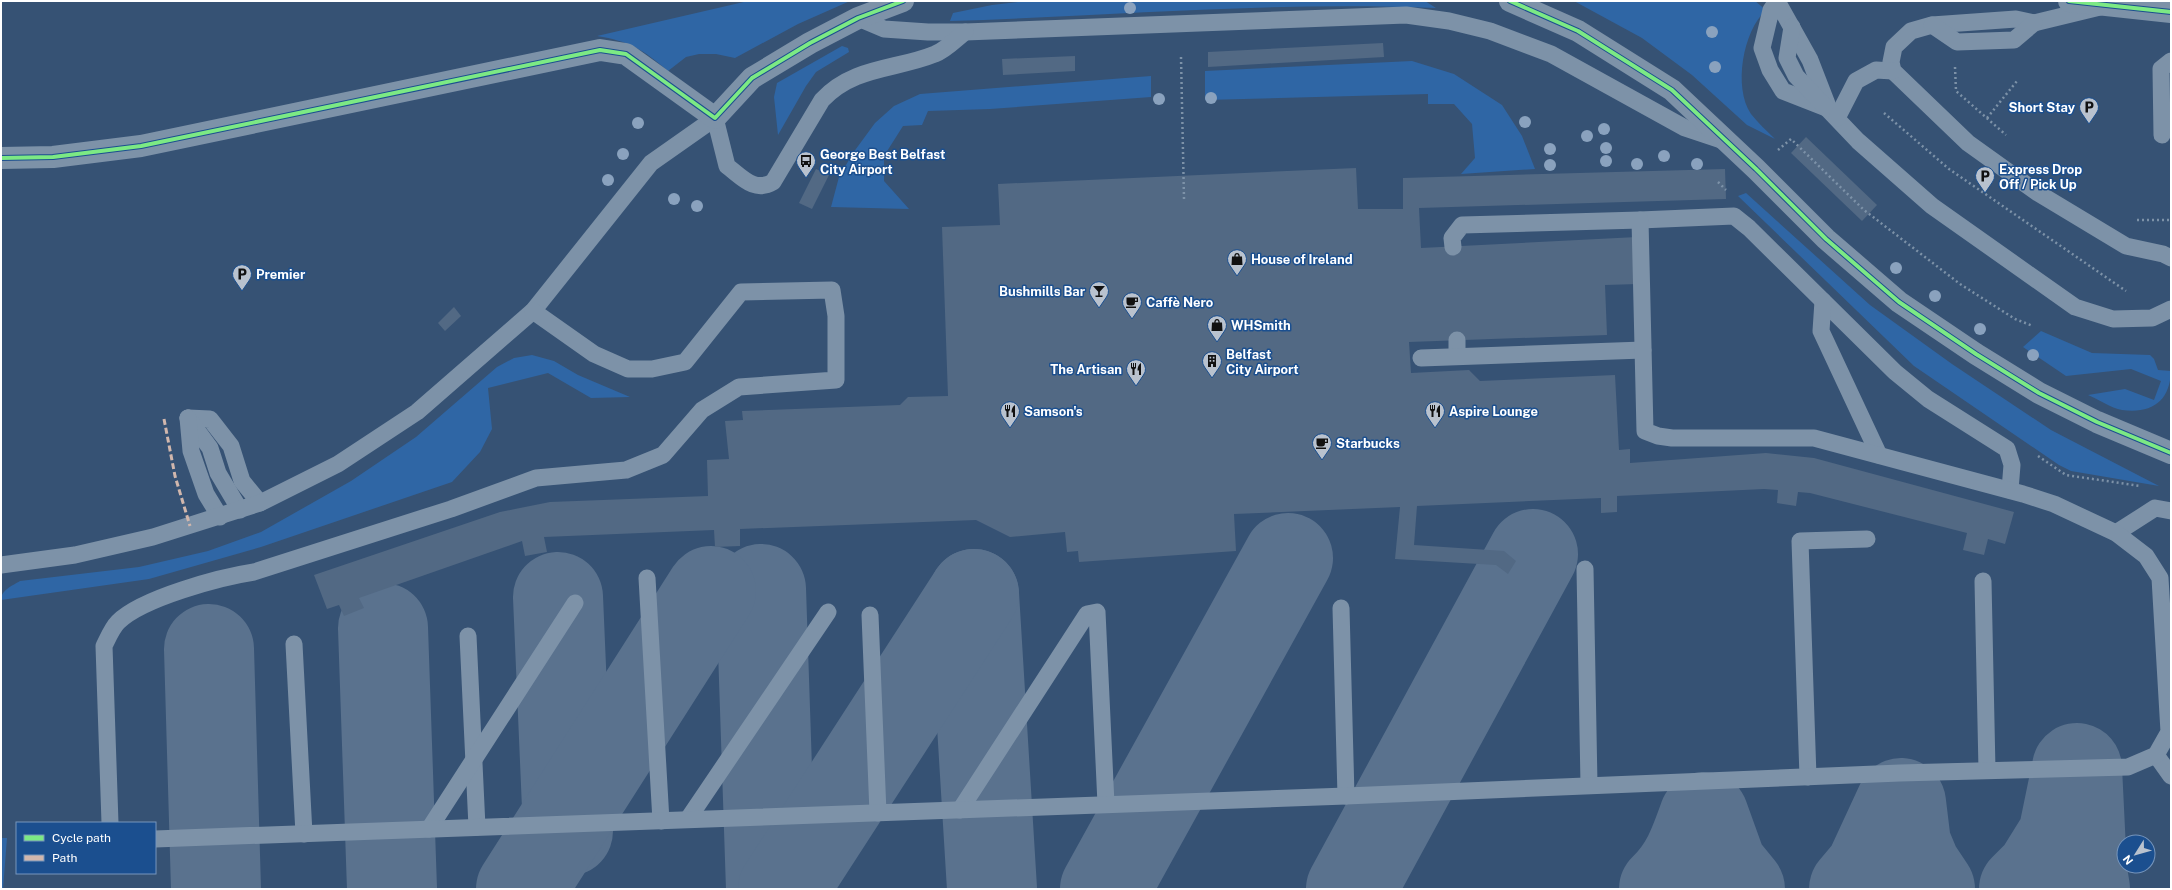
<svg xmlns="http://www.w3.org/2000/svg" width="2172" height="890" viewBox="0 0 2172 890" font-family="'Public Sans',sans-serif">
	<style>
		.green { fill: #2f66a5 }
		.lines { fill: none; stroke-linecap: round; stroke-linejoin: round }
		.taxiway { stroke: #5a728e; stroke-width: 90 }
		.building { fill: #526984 }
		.path { stroke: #7d92a8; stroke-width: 2.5; stroke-dasharray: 2 3; stroke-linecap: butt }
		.lane { stroke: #7d92a8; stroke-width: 17 }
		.street { stroke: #7d92a8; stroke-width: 22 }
		.quiet { stroke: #d1b7ad; stroke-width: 3; stroke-dasharray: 6 3; stroke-linecap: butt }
		.cycleway-casing { stroke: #1b4f8f; stroke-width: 6 }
		.cycleway { stroke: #7ce984; stroke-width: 4 }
		.tree { fill: #8aa2be }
		.labels { text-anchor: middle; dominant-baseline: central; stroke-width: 3; stroke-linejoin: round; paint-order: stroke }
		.poi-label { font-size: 13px; font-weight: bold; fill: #fff; stroke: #1b4f8f; text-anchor: start }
	</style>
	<rect width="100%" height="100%" fill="#365274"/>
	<!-- green -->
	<g class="green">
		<path d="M748,1H850L798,24L735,58L716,54H699L686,57L668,71C644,50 629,41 597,36Z"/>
		<path d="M1026,1H1425L1436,8C1274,1 1112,16 950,21L953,13L992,5Z"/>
		<path d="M1574,1H1755L1766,10C1743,31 1733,87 1751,114C1758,123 1767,131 1775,139L1747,125L1692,75L1642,38Z"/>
		<path d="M842,46L848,48L849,52L816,72L806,86L778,135L774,97L777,83Z"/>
		<path d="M1412,61L1454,74L1502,105L1522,136L1535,169L1461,174L1475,158L1472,124L1454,104H1428V94L1205,100V71Z"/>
		<path d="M1151,76V97L990,109L928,111L922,125L903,126L884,156V181L909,209L831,207L839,177L853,153L875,123L894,106L920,94Z"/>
		<path d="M1746,193L1870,305L1952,364L2051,430L2159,486L2071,471L2059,465L1914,366L1738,196Z"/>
		<path d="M2041,331L2092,353L2150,355L2154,359L2158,370L2171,371C2170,401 2152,414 2122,410C2111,408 2098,399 2088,395L2125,389L2154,400L2161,381L2131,369L2066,376L2023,347Z"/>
		<path d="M532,355L554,361L578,375L630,397L591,398L548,373L488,388L492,429L480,452L452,482L261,547L149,579L1,600C1,590 12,586 20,581L139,567L208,551L261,532L351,481L416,437L497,367L514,358Z"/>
		<path d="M1,838H7L3,889H1Z"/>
	</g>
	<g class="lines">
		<!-- taxiway -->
		<g class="taxiway">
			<path d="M761,589L771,889"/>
			<path d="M974,594L992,889"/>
			<path d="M558,597L568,831"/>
			<path d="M383,628L392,889"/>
			<path d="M209,649L216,889"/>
			<path d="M521,889L711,591"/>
			<path d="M783,889L974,594"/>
			<path d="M1105,889L1288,558"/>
			<path d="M1351,889L1533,554"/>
			<path d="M1664,889C1686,868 1694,845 1704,817L1722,867L1740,889"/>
			<path d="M1854,889L1870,870L1901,803L1906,844L1916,868L1930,889"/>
			<path d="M2024,889L2040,873L2063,836L2077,768L2082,871L2085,889"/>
		</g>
	</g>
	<!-- building -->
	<g class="building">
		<path d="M1383,43L1384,57L1208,67V52Z"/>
		<path d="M1075,56V71L1003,75L1002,59Z"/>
		<path d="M1806,137L1877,205L1862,221L1791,153Z"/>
		<path d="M1356,168L1358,209H1403V178L1725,169L1726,199L1419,208L1421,248L1637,237L1638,284L1605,285L1607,335L1409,342L1411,373L1469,370L1480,381L1615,375L1619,450L1630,449V463L1766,453L1814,458L2014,512L2005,544L1988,539L1984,555L1963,550L1967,533L1810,493L1798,492L1796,506L1777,503L1778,490L1764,489L1617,496V512L1601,513V498L1417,506L1414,545L1504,551L1516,561L1508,574L1496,565L1395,559L1400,507L1234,514L1236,551L1079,562L1078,551L1067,552L1065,532L1010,537L976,520L740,529V546L715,547L714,530L544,537L547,552L525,556L522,541L359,598L364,608L344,616L339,605L327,609L314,575L500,512L550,502L708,496L707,460L729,459L725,421L743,420L742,411L900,405L908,397L948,396L942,227L1000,225L998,184Z"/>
		<path d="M816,169L829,175L812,209L799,203Z"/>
		<path d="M454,307L461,316L445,331L438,323Z"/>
	</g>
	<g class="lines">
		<!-- path -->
		<g class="path">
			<path d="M1181,57L1184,199"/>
			<path d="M1955,67L1956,91L2006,135"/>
			<path d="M1884,113L1949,169L2126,291"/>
			<path d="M1987,118L2017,81"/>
			<path d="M1778,150L1791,139L1864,210L1960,284L2015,319L2033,326"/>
			<path d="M1718,182L1726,190"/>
			<path d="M2137,220H2171"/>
			<path d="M2038,456L2066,475L2140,486"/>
		</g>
		<!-- lane -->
		<g class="lane">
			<path d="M1777,1L1810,60L1829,109L1783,91L1770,70L1762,48L1771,10Z"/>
			<path d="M2100,7L2034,23L2016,19L1932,25L1911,31L1894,47L1891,62L1893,71L1968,143L2038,193L2126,246L2163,254L2171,258"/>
			<path d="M858,18L884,29L928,32H965L1406,15L1449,21L1490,31L1551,54L1685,128L1724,141"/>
			<path d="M1932,25L1957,42L2014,40L2034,23"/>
			<path d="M1792,27L1787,58L1796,76L1858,141L1932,206L2075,307L2113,319L2152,318L2171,309"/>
			<path d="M1837,118L1856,81L1876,70L1893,71"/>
			<path d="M2162,135L2161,69L2171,61"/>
			<path d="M1640,220L1734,216L1749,228L1895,372L1928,399L2007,449L2012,465L2010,490"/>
			<path d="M1823,301L1821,331L1879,455"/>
			<path d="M1457,340V356"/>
			<path d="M1421,358L1643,350"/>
			<path d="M188,418L210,419L231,446L242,481L260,503"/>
			<path d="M188,418L210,448L218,473L240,510"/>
			<path d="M188,418L191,451L206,494L220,517"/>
			<path d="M2116,533L2155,508L2171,511"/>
			<path d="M1,565L75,555L153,537L260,503L338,464L417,412L533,311L651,163L715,118L727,166C742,177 754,193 773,182L822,100C854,66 896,70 935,54C946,50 956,39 965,32"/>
			<path d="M1585,569L1589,785"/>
			<path d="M647,578L661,821"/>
			<path d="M1983,581L1987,770"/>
			<path d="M1341,608L1346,796"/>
			<path d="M870,615L878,813"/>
			<path d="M468,636L477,827"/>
			<path d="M294,644L304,834"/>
			<path d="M2156,755L2171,776"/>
			<path d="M1808,777L1800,541L1867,539"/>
			<path d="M960,810L1087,614L1097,612L1106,804"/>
			<path d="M688,819L828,612"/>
			<path d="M110,823L104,646C108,638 112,628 118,622C142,598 221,577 254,572L451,509L536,478L626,470L663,455L702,410L739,387L836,380V316L832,290L741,292L685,362L652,369H628L594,354L533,311"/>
			<path d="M429,829L575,603"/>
			<path d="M155,839L1346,796L1900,773L2128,767L2156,755L2169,732L2160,578L2146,556L2116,533L2054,504L2023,494L1814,438H1672L1658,436L1645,431L1640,220L1462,225L1452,238L1453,247"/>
		</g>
		<!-- street -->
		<g class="street">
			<path d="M1510,1L1578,31L1672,90L1756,169L1826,239L1899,302L1976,354L2039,393L2097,422L2171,453"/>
			<path d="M2069,1L2171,12"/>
			<path d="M1,158L53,157L141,146L600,50L626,54L715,118L752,78L810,43L858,18L903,1"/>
		</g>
		<!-- quiet -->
		<path class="quiet" d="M164,419L175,476L190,526"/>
		<!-- cycleway casing -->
		<g class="cycleway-casing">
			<g id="cycleway">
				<path d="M1510,1L1578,31L1672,90L1756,169L1826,239L1899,302L1976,354L2039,393L2097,422L2171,453"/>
				<path d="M2069,1L2171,12"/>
				<path d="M1,158L53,157L141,146L600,50L626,54L715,118L752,78L810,43L858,18L903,1"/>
			</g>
		</g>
		<!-- cycleway -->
		<use href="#cycleway" class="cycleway"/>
	</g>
	<!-- trees -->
	<g class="tree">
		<circle cx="1130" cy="8" r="6"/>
		<circle cx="1712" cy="32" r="6"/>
		<circle cx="1715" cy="67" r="6"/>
		<circle cx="1211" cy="98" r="6"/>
		<circle cx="1159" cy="99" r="6"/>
		<circle cx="1525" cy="122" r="6"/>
		<circle cx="638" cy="123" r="6"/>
		<circle cx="1604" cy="129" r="6"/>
		<circle cx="1587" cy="136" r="6"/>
		<circle cx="1606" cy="148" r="6"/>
		<circle cx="1550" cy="149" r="6"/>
		<circle cx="623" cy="154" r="6"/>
		<circle cx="1664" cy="156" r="6"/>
		<circle cx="1606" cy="161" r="6"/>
		<circle cx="1637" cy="164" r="6"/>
		<circle cx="1697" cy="164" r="6"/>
		<circle cx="1550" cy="165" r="6"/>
		<circle cx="608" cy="180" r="6"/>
		<circle cx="674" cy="199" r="6"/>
		<circle cx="697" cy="206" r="6"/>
		<circle cx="1896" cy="268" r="6"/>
		<circle cx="1935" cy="296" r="6"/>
		<circle cx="1980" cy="329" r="6"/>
		<circle cx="2033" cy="355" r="6"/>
	</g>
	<!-- icons -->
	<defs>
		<g id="parking-pin" transform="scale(1)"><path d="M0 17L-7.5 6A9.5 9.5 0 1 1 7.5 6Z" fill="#b9c2ce" stroke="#1b4f8f"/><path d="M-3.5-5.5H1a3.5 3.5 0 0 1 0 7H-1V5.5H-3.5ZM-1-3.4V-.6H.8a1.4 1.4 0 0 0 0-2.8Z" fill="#111"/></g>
		<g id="bus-pin" transform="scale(1)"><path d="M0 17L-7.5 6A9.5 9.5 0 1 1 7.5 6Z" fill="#b9c2ce" stroke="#1b4f8f"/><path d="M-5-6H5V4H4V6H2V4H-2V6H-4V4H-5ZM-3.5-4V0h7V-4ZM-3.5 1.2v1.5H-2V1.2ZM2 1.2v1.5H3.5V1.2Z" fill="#111"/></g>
		<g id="shop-pin" transform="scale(1)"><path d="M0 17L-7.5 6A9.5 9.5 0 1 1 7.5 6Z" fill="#b9c2ce" stroke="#1b4f8f"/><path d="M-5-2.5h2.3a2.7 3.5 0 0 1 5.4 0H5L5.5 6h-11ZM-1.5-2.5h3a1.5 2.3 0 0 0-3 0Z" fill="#111"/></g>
		<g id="bar-pin" transform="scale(1)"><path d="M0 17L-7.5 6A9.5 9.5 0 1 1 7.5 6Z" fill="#b9c2ce" stroke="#1b4f8f"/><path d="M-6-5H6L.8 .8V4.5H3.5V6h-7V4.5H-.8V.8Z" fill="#111"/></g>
		<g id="cafe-pin" transform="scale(1)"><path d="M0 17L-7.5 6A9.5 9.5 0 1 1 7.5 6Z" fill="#b9c2ce" stroke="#1b4f8f"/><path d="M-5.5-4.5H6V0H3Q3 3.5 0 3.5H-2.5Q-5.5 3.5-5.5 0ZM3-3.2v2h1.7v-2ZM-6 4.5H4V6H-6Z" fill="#111"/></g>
		<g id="building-pin" transform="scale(1)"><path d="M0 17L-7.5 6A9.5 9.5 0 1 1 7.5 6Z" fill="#b9c2ce" stroke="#1b4f8f"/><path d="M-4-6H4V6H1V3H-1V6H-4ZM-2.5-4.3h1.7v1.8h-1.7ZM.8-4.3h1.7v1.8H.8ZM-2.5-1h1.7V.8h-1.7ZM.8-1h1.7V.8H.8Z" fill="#111"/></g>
		<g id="restaurant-pin" transform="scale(1)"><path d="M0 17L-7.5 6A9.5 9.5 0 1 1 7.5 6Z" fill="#b9c2ce" stroke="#1b4f8f"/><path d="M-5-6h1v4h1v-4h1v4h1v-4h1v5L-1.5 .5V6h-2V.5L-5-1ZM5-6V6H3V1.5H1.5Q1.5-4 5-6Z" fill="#111"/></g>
	</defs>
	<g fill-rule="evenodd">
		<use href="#parking-pin" x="2089" y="107"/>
		<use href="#bus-pin" x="806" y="161"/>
		<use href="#parking-pin" x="1985" y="176"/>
		<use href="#shop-pin" x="1237" y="259"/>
		<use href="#parking-pin" x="242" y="274"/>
		<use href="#bar-pin" x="1099" y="291"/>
		<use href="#cafe-pin" x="1132" y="302"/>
		<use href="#shop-pin" x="1217" y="325"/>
		<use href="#building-pin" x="1212" y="361"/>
		<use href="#restaurant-pin" x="1136" y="369"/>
		<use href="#restaurant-pin" x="1010" y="411"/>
		<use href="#restaurant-pin" x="1435" y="411"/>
		<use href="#cafe-pin" x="1322" y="443"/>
	</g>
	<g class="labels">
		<!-- poi labels -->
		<g class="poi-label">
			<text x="2075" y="107" text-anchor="end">Short Stay</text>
			<text x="820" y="154">George Best Belfast<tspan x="820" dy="15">City Airport</tspan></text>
			<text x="1999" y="169">Express Drop<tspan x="1999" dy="15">Off / Pick Up</tspan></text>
			<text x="1251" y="259">House of Ireland</text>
			<text x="256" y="274">Premier</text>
			<text x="1085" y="291" text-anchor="end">Bushmills Bar</text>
			<text x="1146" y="302">Caffè Nero</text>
			<text x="1231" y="325">WHSmith</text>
			<text x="1226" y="354">Belfast<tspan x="1226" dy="15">City Airport</tspan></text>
			<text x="1122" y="369" text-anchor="end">The Artisan</text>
			<text x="1024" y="411">Samson's</text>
			<text x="1449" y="411">Aspire Lounge</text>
			<text x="1336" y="443">Starbucks</text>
		</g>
	</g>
	<!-- border -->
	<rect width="2172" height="890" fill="none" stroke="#ffffff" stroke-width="4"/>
	<!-- legend -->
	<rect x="16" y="822" width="140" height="52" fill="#1b4f8f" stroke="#7695bc"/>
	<rect x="24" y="835" width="20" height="6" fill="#7ce984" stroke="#7695bc"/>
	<text x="52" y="842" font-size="12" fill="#ffffff">Cycle path</text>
	<rect x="24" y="855" width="20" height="6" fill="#d1b7ad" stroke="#7695bc"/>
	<text x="52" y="862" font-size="12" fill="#ffffff">Path</text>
	<!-- north arrow -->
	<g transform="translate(2136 854) rotate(233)"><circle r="19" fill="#1b4f8f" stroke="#7695bc"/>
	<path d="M0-3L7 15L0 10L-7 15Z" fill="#b9c2ce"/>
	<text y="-6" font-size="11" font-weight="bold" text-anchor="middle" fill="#ffffff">N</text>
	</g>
</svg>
